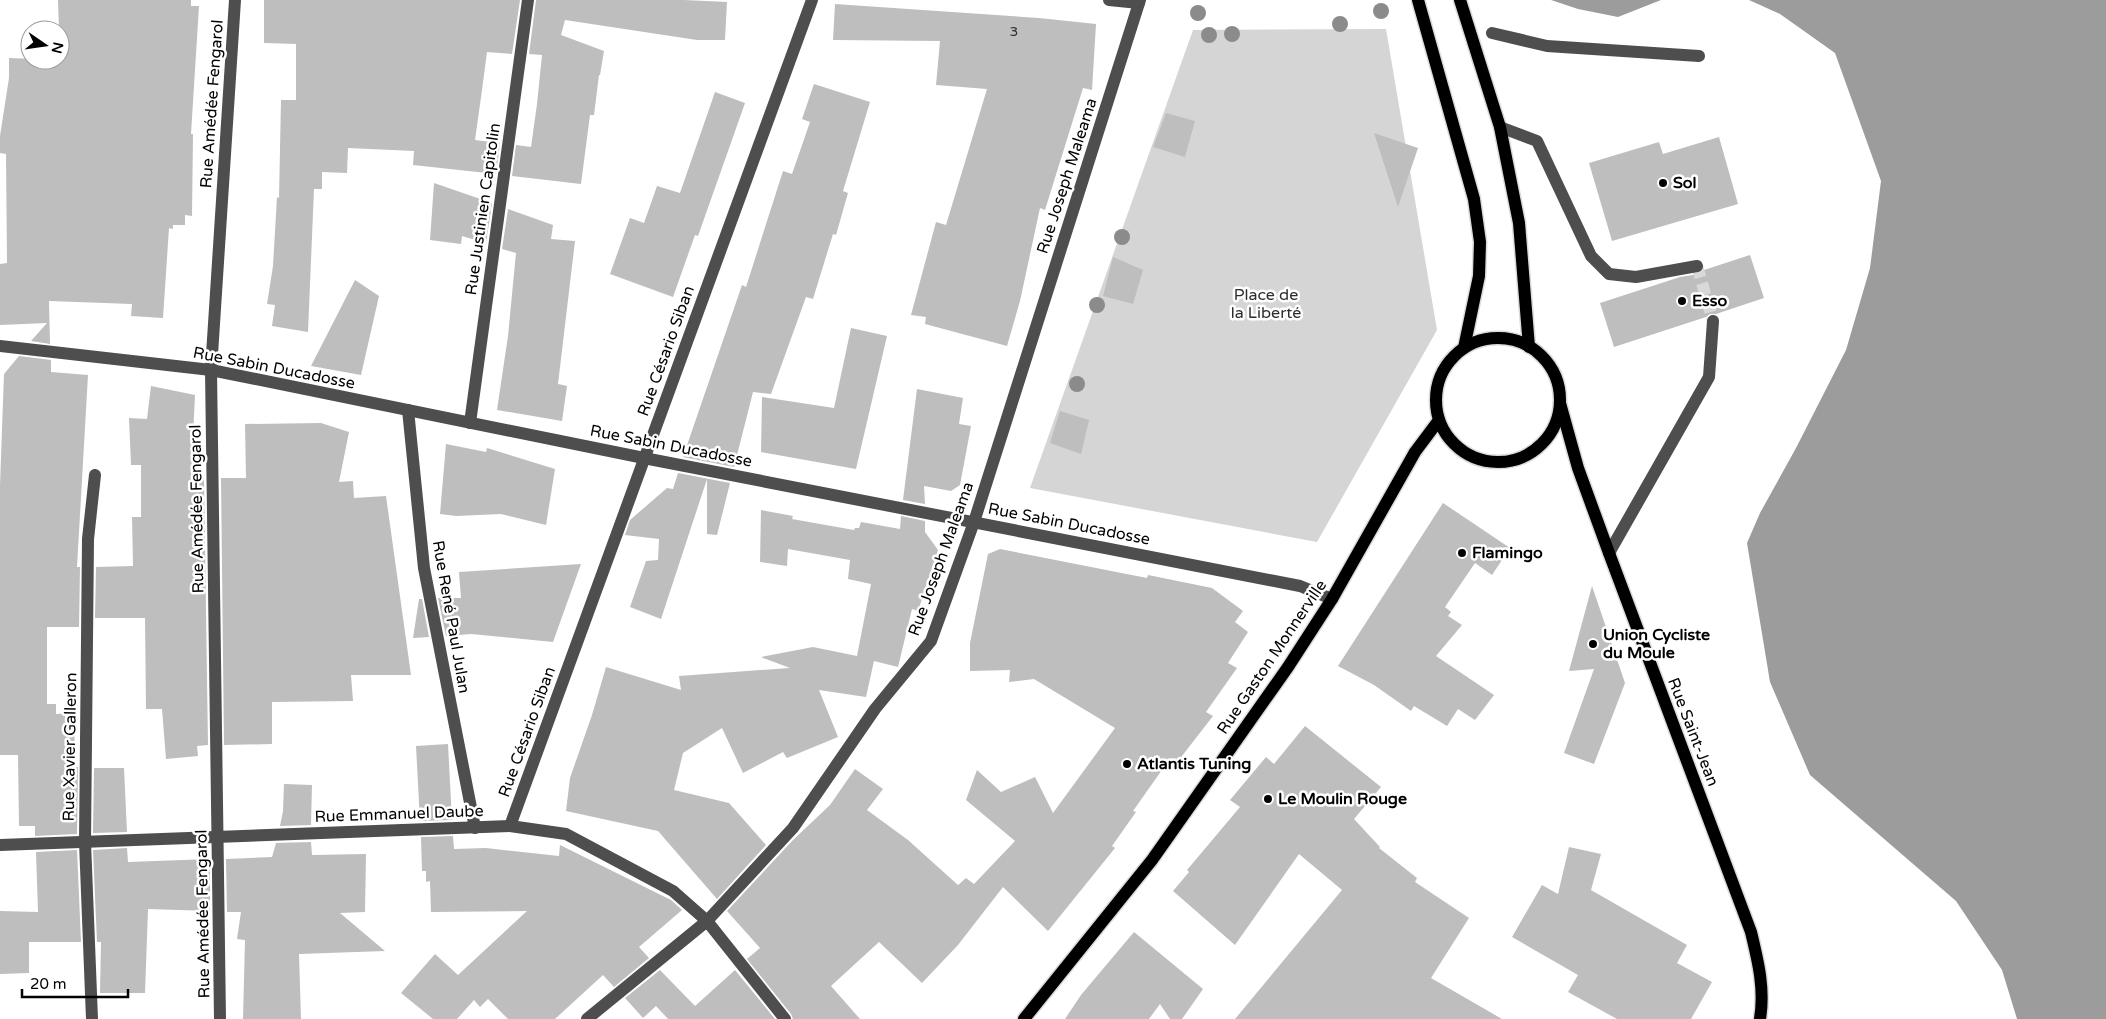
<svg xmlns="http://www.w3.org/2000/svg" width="2106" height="1019" viewBox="0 0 2106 1019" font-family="'Varela Round',sans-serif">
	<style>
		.green { fill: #d5d5d5 }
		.water { fill: #9c9c9c }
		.building { fill: #bebebe }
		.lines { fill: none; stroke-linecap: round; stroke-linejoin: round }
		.minor-tunnel { stroke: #d9d9d9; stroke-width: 12; stroke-dasharray: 12 6; stroke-linecap: butt }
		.major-casing { stroke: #dbdbdb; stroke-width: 15 }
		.minor { stroke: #4e4e4e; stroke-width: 12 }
		.major { stroke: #000; stroke-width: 12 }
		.tree { fill: #8b8b8b }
		.poi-dot { fill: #000; stroke: #fff; stroke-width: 2 }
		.labels { text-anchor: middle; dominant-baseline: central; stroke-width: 5; stroke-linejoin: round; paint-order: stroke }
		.number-label { font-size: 14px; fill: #303030 }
		.street-label { font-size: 16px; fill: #000; stroke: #fff }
		.poi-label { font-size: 16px; font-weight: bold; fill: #000; stroke: #fff; text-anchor: start }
		.park-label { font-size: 16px; fill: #2c2c2c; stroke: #fff }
	</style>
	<rect width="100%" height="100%" fill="#fff"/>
	<!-- green -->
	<path class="green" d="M1386,29L1437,330L1317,542L1030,488L1193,30Z"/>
	<!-- water -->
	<g class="water">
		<path d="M1551,0H1661L1618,17L1578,9Z"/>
		<path d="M1749,0H2106V1019H2017L2002,970L1956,901L1810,775L1770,682L1747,543L1760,513L1796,448L1846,350L1870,268L1881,181L1835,53L1780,14Z"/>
	</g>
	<!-- building -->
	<g class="building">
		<path d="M58,0H191V6H199L191,134H193L192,216L185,215V225H173V229L169,228L163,318L131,316L132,304L49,301L50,344L31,341L47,323L0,325V264L7,263L6,154L0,153V136L9,78V58L60,60Z"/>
		<path d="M264,0H520L512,54L487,52L482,90L475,140L500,143L496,174L413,165L414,151L348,148L347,173L322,172V189H314L308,332L272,326L275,305L267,304L273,266L277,197L279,198L281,100H296V44L264,43Z"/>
		<path d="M536,0H684L727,2L725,40H697L565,20L561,35L604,51L600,75H599L594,115H590L581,184L512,176L516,145L531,147L537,104L542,55L529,54Z"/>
		<path d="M835,4L1039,18L1096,24L1092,90L1083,88L1045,210L1040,208L1020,301L1007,346L925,324L926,317L911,315L936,222L946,225L987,89L936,85L940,41L833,40Z"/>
		<path d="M814,84L870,102L843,191L848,193L836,235L833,234L813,299L806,297L771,394L753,392L734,467L683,457L742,285L746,287L783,171L792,174L810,122L802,119Z"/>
		<path d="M715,92L745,103L698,236L695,235L673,297L610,274L630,218L644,223L657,186L680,193Z"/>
		<path d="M1166,113L1195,121L1185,157L1153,147Z"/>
		<path d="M1374,133L1418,148L1398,207Z"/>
		<path d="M1719,137L1738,204L1612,241L1589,163L1659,142L1663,154Z"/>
		<path d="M434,183L492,203L486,243L462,236L461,244L430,240Z"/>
		<path d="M508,209L553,225L551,239L575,241L558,384L567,386L562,421L497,410L508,336L516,253L502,249Z"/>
		<path d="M1750,255L1764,298L1716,314H1710L1706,317L1614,347L1600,303L1680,277L1699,274L1704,270Z"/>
		<path d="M1113,257L1143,270L1133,304L1103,296Z"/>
		<path d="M355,280L379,296L361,375L311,366Z"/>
		<path d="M851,328L887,336L856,469L761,452L762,397L834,408Z"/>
		<path d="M19,356L51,360V372L88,375L77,567H80L79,627H47V704H56V714L74,713L75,767H78L77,834L35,836V826H19L18,755H0V485L4,374Z"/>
		<path d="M151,386L195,395L191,478H204L208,745L197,746L198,756L166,759L162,709H146L145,618H95L96,567L133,566L132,517H141V465H131L129,418L147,419Z"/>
		<path d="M917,389L963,398L959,424L971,426L960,485L951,491L924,486L925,504L903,500Z"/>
		<path d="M1060,411L1089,420L1081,454L1050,443Z"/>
		<path d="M321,423L349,432L339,482L353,481L354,498L386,496L411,675H351L353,701L272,702V744L224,745L221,478H246L245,424Z"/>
		<path d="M446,444L486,452L487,448L555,469L546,525L501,514L456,516L440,514Z"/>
		<path d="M678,473L730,483L717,535L707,534V479L661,619L630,607L646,561L658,560L659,539L625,535L630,520L667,488L673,489Z"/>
		<path d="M1443,503L1510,548L1492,575L1475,563L1445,607L1451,612L1448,616L1462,625L1436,656L1494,695L1475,720L1458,709L1447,726L1414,706L1411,711L1374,685L1338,666Z"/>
		<path d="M761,510L793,516L792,519L854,530L855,528H859L861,522L900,529L901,516L925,521V532L938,550L918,611L912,609L898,667L874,661L866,697L819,690L838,737L787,758L783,752L743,773L722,728L683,753L674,790L729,803L766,845L717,899L658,831L566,811L570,778L592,715L606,667L681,690L679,676L790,668L761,657L813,647L857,656L871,584L848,579L850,560L788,549L787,566L760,562Z"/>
		<path d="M1000,549L1147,578L1148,575L1212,588L1243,611L1235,622L1248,632L1228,663L1237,668L1206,712L1213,716L1175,765L1169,760L1133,811L1136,812L1112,846L1115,848L1048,931L1003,887L958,945L922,983L879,942L831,986L860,1019H793L791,1014L747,959L760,948L727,911L793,840L830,805L855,769L883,789L867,810L908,840L958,885L966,878L974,884L1015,841L966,800L977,770L1001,792L1035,777L1053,813L1115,728L1034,679L1009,682L1010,670L970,671V643L988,554Z"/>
		<path d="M581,564L553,642L471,634L446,636L438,598H461L459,572Z"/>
		<path d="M1592,586L1625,683L1594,764L1564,753L1594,669L1569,671Z"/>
		<path d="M419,599H422L429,637L413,638Z"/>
		<path d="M1305,726L1381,787L1354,819L1380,847L1379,848L1417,878L1415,882L1469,918L1431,978L1502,1019H1235L1342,890L1299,854L1235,945L1173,891L1189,872L1187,870L1240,807L1230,800L1266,757L1274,764Z"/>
		<path d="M448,744L452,820L420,821L416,746Z"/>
		<path d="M94,768H124L127,832L93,833Z"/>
		<path d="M284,784L312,785L311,825L280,826L283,811Z"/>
		<path d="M453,836L454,849L486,848L559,856L560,845L671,900L682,910L639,947L649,958L614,987L603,975L555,1019H508L488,999L480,1007L474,1000L457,1019H433L401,993L435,954L458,975L527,911L431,912L430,881L426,882V871H422L421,837Z"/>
		<path d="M311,842L312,855L366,854L365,912L340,913L385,951L299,954L301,1019H243L245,940L237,939L241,912H227L226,859L272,857L276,843Z"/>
		<path d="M1569,847L1601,854L1591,890L1687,945L1677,963L1712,982L1691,1019H1617L1568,992L1578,975L1512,937L1542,885L1558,894Z"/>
		<path d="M127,848L128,862L210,859V911L148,909L145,993H100L101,942H97L93,850Z"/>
		<path d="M77,850L81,942H29V973L0,974V911L38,912L36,852Z"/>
		<path d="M1134,932L1203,989L1182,1019H1170L1160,1004L1149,1019H1065L1081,995Z"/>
		<path d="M660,970L695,1006L735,970L775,1019H668L656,1006L643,1018L625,998Z"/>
	</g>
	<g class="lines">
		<!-- minor-tunnel -->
		<path class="minor-tunnel" d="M1697,266L1713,321"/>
		<!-- major casing -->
		<g class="major-casing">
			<g id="major">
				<path d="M1418,0L1474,199L1480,242L1479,276L1464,348"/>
				<path d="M1460,0L1500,127L1519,223L1529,347"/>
				<circle cx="1498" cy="400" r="62"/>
				<path d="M1560,403L1578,468L1609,553L1751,932C1758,961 1765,989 1760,1019"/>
				<path d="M1024,1019L1152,860L1288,667L1332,599L1415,452L1439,420"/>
			</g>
		</g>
		<!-- minor -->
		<g class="minor">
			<path d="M1109,0L1139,3"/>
			<path d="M1492,33L1547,46L1699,56"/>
			<path d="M1500,127L1537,141L1591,256L1609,274L1636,277L1697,266"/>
			<path d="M0,346L211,370L644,458L1300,586L1332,599"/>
			<path d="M408,410L424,568L475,828"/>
			<path d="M470,423L528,0"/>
			<path d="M1609,553L1709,377L1713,321"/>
			<path d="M510,826L812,0"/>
			<path d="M0,845L510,826L566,834L673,891L707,921L785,1019"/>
			<path d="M92,1019L85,842L88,539L95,475"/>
			<path d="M220,1019L211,370L235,0"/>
			<path d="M587,1019L707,921L793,828L875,709L931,641L974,522L1140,0"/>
		</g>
		<!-- major -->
		<use href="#major" class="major"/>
	</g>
	<!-- trees -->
	<g class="tree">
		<circle cx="1381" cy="11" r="8"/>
		<circle cx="1198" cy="13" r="8"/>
		<circle cx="1340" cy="24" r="8"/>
		<circle cx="1232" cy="34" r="8"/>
		<circle cx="1209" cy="35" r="8"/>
		<circle cx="1122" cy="237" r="8"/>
		<circle cx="1097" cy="305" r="8"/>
		<circle cx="1077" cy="384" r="8"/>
	</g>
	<!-- markers -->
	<g class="poi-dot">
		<circle cx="1663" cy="183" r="5"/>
		<circle cx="1682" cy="301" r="5"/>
		<circle cx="1462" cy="553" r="5"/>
		<circle cx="1593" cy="644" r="5"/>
		<circle cx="1127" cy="764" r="5"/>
		<circle cx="1268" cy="799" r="5"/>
	</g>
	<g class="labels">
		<!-- number labels -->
		<g class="number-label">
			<text x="1014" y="31">3</text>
		</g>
		<!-- street labels -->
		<g class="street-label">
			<text transform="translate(212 104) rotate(-86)">Rue Amédée Fengarol</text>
			<text transform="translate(1067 176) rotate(-72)">Rue Joseph Maleama</text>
			<text transform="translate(483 209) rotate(-82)">Rue Justinien Capitolin</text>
			<text transform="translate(666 351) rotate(-70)">Rue Césario Siban</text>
			<text transform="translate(274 368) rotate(11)">Rue Sabin Ducadosse</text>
			<text transform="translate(671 446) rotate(11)">Rue Sabin Ducadosse</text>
			<text transform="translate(197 509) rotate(-91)">Rue Amédée Fengarol</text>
			<text transform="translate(1069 524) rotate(11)">Rue Sabin Ducadosse</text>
			<text transform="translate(941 559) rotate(-70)">Rue Joseph Maleama</text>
			<text transform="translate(451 617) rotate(80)">Rue René Paul Julan</text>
			<text transform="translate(1272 657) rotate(-56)">Rue Gaston Monnerville</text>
			<text transform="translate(527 732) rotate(-70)">Rue Césario Siban</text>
			<text transform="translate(1693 732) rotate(69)">Rue Saint-Jean</text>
			<text transform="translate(70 747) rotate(-89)">Rue Xavier Galleron</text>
			<text transform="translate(399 814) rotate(-2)">Rue Emmanuel Daube</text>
			<text transform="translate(203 914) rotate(-91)">Rue Amédée Fengarol</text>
		</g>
		<!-- poi labels -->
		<g class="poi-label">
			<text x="1673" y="183">Sol</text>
			<text x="1692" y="301">Esso</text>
			<text x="1472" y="553">Flamingo</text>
			<text x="1603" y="635">Union Cycliste<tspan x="1603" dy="18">du Moule</tspan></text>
			<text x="1137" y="764">Atlantis Tuning</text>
			<text x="1278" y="799">Le Moulin Rouge</text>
		</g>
		<!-- park labels -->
		<g class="park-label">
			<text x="1266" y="295">Place de<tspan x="1266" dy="18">la Liberté</tspan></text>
		</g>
	</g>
	<!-- north arrow -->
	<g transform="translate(45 45) rotate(103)"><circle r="24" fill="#ffffff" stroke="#999999"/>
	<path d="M0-4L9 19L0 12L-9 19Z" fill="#000000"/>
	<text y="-8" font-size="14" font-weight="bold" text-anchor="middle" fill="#000000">N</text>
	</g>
	<!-- scale -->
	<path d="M22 989v8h106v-8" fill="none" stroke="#000000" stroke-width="2.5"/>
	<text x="30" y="989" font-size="15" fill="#000000" stroke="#ffffff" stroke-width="4" paint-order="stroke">20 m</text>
</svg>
